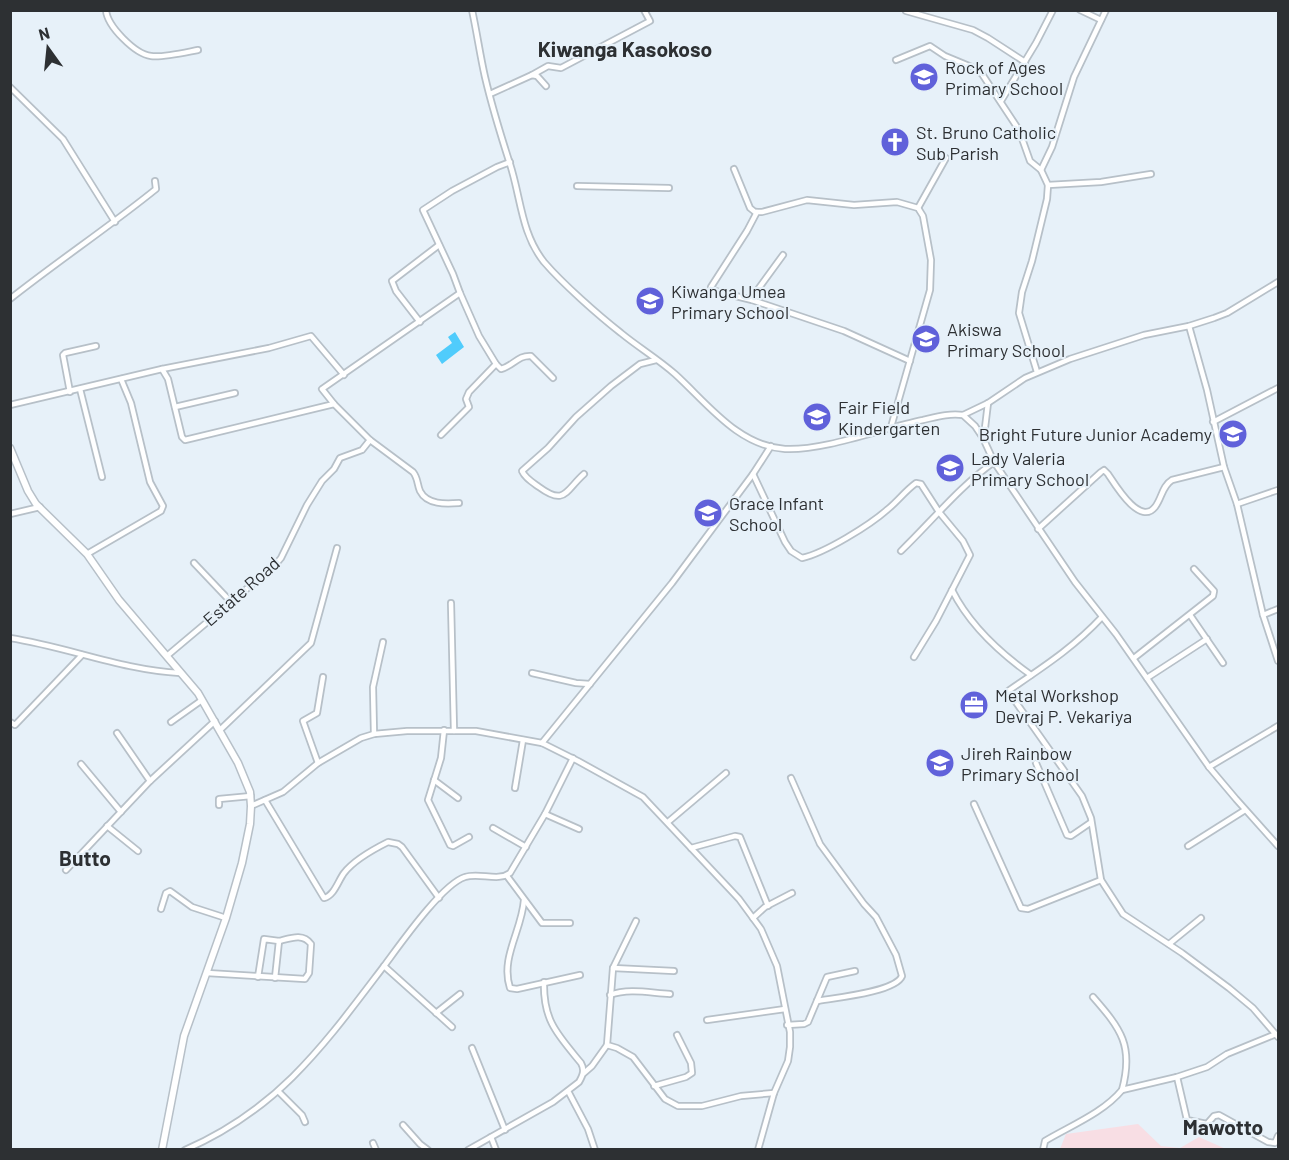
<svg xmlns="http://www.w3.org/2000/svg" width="1289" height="1160" viewBox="0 0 1289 1160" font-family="Barlow,sans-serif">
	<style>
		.industrial { fill: #f8dee4 }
		.water { fill: #50ccfc }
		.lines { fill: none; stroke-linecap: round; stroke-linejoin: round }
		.minor-casing { stroke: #b7c0c8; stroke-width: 8 }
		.tertiary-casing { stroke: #b7c0c8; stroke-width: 9 }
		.minor { stroke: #fff; stroke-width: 4.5 }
		.tertiary { stroke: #fff; stroke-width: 6 }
		.labels { text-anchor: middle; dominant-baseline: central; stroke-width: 4.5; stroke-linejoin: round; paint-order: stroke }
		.poi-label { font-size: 18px; fill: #2d3033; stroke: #e7f1f9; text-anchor: start }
		.street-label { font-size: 18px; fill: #2d3033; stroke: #e7f1f9 }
		.quarter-label { font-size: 21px; font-weight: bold; fill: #2d3033; stroke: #e7f1f9 }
	</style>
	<rect width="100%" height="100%" fill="#e7f1f9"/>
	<!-- industrial -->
	<path class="industrial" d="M1138,1124L1161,1146L1180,1148L1199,1137L1226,1149H1060L1066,1134Z"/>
	<!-- water -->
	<path class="water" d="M455,332L464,347L442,364L436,355L452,343L448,337Z"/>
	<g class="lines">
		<!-- minor casing -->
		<g class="minor-casing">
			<g id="minor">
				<path d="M106,10C107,26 135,54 151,56C161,58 187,52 198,50"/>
				<path d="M472,10C477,33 480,55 485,77C492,107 501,136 510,164C521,198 521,233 544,262C563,284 598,315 621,333C638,347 658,359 675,374C707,403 738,446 785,449C824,451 883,428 923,420C936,417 949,413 963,415L975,426L983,438L994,462L1075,582L1116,634L1209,767L1236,799L1278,846"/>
				<path d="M1080,10L1101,20"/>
				<path d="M906,11L973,30L988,38L1025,62"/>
				<path d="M896,60L930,46L945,56L974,68L982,74L1019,130L1030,161L1041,170"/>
				<path d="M532,75L548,66L561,68L650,21L644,10"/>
				<path d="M10,87L63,139L115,222"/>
				<path d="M490,94L532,75L537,76L546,86"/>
				<path d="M1001,101L1036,43L1053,10"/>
				<path d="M734,169L750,208L755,212H762L807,200L854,205L897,202L918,208L923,216L931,260L930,290L891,427"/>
				<path d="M1048,185L1101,182L1151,174"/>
				<path d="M577,186L669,188"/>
				<path d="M918,208L946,158"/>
				<path d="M783,255L756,292L752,300L844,331L910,361"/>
				<path d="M10,299C58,261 109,227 156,189L155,181"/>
				<path d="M752,300L715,291L711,287L747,231L757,212"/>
				<path d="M420,322L396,291L392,281L439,245"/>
				<path d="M1189,326L1207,390L1224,467L1237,504L1263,615L1278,661"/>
				<path d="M496,364L501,369C513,366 518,355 531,356L553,378"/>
				<path d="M162,369L168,379L182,437L185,440L334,404L322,389L460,293L453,274L423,210L452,191L497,167L510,162"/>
				<path d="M1037,372L1019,313L1022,292L1032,261L1047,199L1048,185L1041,170L1052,147L1074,77L1106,10"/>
				<path d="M80,389L102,477"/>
				<path d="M70,392L63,355L65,353L96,346"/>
				<path d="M334,404L370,440L413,472C418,478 417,484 420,491C427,505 446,504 459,503"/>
				<path d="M10,405L162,369L269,348L311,336L344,375"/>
				<path d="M175,407L235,393"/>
				<path d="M963,415L988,403L1025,378L1070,359L1144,335L1189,326L1214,318L1227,313L1278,282"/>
				<path d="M1213,422L1278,388"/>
				<path d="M441,435L469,407L466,399L469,392L496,364L479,336L460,293"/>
				<path d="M984,436L988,403"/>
				<path d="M584,474C565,491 565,506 539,487C532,482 525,478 522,471L548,448L576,417L611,386L640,364L656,360"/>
				<path d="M753,474L785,542L791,551L802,558C825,553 870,525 888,509C898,501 905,491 916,483L921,484L939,512L963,541L970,555L936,621L914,657"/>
				<path d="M1237,504L1278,490"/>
				<path d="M10,514L40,507"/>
				<path d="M1038,529L1101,472L1104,470L1108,474C1116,486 1140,526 1155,507C1162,498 1162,486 1172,480L1224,467"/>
				<path d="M901,551C932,521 959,487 994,462"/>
				<path d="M87,554L161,511L163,506L150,482L131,403L121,379"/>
				<path d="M194,563L230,601"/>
				<path d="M952,590C969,624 1000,653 1031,675"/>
				<path d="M451,603L454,731"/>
				<path d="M1190,615L1223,663"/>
				<path d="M1263,615L1278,609"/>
				<path d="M1102,617C1073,648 1043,667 1008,691L1082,796L1091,818L1101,880L1123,914L1182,953L1229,988L1253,1008L1278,1037"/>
				<path d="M10,638C68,647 122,670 180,673"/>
				<path d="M168,655L275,565L281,558L307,505L322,481L334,469L340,458L362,450L370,440"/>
				<path d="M1134,658L1213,596L1214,591L1194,569"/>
				<path d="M532,673L576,683L590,684"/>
				<path d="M1147,678L1207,639"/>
				<path d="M10,722L15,725L82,655"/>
				<path d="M171,722L202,700"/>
				<path d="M220,730L311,643L337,548"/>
				<path d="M444,730L441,758L428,800L450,845L453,846L469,837"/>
				<path d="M117,733L150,781"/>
				<path d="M374,734L373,687L383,642"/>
				<path d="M542,743L672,583L753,474L771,446"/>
				<path d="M318,763L303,721L317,713L323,677"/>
				<path d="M1036,763L1067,835L1071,836L1090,823"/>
				<path d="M81,764L121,812"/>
				<path d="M1209,767L1278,726"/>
				<path d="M791,778L820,844L864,904L876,917L896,955L902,976C896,992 834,998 817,1001"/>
				<path d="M434,780L458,798"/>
				<path d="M515,788L523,740"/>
				<path d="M265,800L324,898C334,896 338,881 344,873C354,860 374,849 388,842L398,844L402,847L439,898"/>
				<path d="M974,804L1021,908L1028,909L1101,880"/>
				<path d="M219,805V799L251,796"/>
				<path d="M251,806L283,792L318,763L361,738L374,734L407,731H476L542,743L578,761L643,797L739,899L761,929L777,966L790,1032V1047L788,1061L774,1093L758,1150"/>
				<path d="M545,814L579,829"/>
				<path d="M668,822L726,773"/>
				<path d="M107,826L138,851"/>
				<path d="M493,828L526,847"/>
				<path d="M1188,846L1245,810"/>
				<path d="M691,848L735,836L740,837L768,906"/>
				<path d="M66,870L150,781L215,721"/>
				<path d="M507,876L542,923H570"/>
				<path d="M524,900C522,930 500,958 510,988L517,989L580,975"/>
				<path d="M161,909L166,893L170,891L192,907L226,918"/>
				<path d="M753,918L765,907L792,893"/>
				<path d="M636,921L613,968L607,1045L617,1048L633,1057L665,1099L678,1106H702L741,1096L774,1093"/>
				<path d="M1169,944L1201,918"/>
				<path d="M613,968L674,971"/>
				<path d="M207,973L305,979L309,973L311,944C303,933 291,938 279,941"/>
				<path d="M258,977L264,939L279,941L275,978"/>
				<path d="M610,995C629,988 650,993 670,994"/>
				<path d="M1093,997C1121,1029 1134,1046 1122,1090L1177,1077L1207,1067L1227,1054L1276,1034"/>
				<path d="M436,1013L460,994"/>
				<path d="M707,1020L785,1009"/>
				<path d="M787,1025L804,1024L808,1022L827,977L855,971"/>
				<path d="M452,1027L384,966C399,946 442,884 465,877C479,872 498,882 510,873L545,814L573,758"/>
				<path d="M472,1048L505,1130"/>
				<path d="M584,1073L592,1066L607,1045"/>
				<path d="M1177,1077L1187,1120L1207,1124L1214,1116L1219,1115L1268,1142L1275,1143L1278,1136"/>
				<path d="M654,1086L686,1077L692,1073L691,1063L677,1035"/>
				<path d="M568,1091L588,1129L595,1150"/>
				<path d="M279,1092L302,1115L305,1122"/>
				<path d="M403,1125L420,1144L428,1150"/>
				<path d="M491,1137L496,1150"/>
				<path d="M373,1143L376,1150"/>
				<path d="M185,1150C279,1109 324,1045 384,966"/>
				<path d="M468,1150L553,1102L579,1082C583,1075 585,1070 581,1063C558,1035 543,1021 544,982"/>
				<path d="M1043,1150L1045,1141C1070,1126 1103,1113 1122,1090"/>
			</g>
		</g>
		<!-- tertiary casing -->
		<g class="tertiary-casing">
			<path id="tertiary" d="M10,448L28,491L36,504L87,554L119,600L198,693L238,763L250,792L251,806L250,824L242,863L226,918L184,1036L162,1150"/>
		</g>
		<!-- minor -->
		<use href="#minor" class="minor"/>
		<!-- tertiary -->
		<use href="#tertiary" class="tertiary"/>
	</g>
	<!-- icons -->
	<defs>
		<g id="school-disc" transform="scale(1.5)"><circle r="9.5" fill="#6061da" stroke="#e7f1f9"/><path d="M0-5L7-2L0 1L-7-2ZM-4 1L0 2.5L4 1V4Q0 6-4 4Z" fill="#fff"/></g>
		<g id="church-disc" transform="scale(1.5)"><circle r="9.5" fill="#6061da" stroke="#e7f1f9"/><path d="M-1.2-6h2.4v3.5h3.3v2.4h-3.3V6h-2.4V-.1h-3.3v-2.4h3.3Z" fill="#fff"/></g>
		<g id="office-disc" transform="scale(1.5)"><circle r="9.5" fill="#6061da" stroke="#e7f1f9"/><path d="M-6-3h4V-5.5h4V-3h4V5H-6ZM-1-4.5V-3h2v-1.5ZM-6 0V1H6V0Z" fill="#fff"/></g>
	</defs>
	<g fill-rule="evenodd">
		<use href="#school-disc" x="924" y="77"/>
		<use href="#church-disc" x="895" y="142"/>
		<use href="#school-disc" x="650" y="301"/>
		<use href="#school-disc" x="926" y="339"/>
		<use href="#school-disc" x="817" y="417"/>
		<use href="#school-disc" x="1233" y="434"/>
		<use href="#school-disc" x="950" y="468"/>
		<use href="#school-disc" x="708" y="513"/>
		<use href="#office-disc" x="974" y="705"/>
		<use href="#school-disc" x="940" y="763"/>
	</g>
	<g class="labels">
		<!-- poi labels -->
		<g class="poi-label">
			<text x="945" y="67">Rock of Ages<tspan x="945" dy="21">Primary School</tspan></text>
			<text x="916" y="132">St. Bruno Catholic<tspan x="916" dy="21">Sub Parish</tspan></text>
			<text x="671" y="291">Kiwanga Umea<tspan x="671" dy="21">Primary School</tspan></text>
			<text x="947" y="329">Akiswa<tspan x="947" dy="21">Primary School</tspan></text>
			<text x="838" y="407">Fair Field<tspan x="838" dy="21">Kindergarten</tspan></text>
			<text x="1212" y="434" text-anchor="end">Bright Future Junior Academy</text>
			<text x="971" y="458">Lady Valeria<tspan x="971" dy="21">Primary School</tspan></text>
			<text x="729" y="503">Grace Infant<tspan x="729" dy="21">School</tspan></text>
			<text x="995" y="695">Metal Workshop<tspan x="995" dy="21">Devraj P. Vekariya</tspan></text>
			<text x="961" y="753">Jireh Rainbow<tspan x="961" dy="21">Primary School</tspan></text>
		</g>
		<!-- street labels -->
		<g class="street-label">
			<text transform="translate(241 591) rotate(-41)">Estate Road</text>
		</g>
		<!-- quarter labels -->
		<g class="quarter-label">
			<text x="625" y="48">Kiwanga Kasokoso</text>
			<text x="85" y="857">Butto</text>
			<text x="1223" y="1126">Mawotto</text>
		</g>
	</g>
	<!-- border -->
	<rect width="1289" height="1160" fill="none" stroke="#2d3033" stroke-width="24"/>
	<!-- north arrow -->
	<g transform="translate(48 48) rotate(345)" stroke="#e7f1f9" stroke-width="4.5" paint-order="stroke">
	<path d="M0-4.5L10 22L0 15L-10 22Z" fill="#2d3033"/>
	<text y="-9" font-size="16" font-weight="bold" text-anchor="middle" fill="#2d3033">N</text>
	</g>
</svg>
